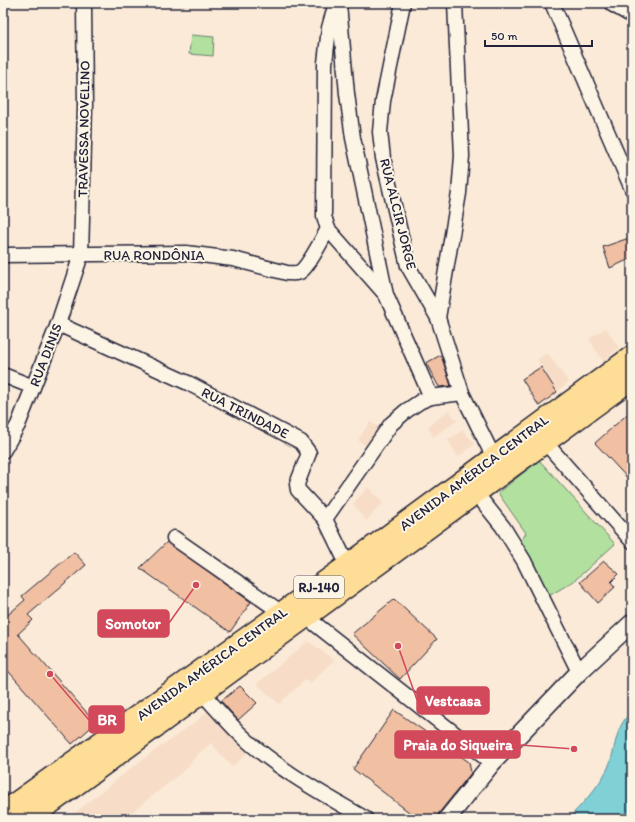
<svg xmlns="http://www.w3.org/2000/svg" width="635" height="822" viewBox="0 0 635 822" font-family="Itim,sans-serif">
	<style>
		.built { fill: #f7ddc7 }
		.green { fill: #b1e09f; stroke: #6a816d }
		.water { fill: #7fd1d6; stroke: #5a8b98 }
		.building { fill: #f1bfa1; stroke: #22223b }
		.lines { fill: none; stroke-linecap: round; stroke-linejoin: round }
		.minor-casing { stroke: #22223b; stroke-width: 17 }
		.tertiary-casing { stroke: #22223b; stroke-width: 20 }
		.trunk-casing { stroke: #22223b; stroke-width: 25 }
		.minor { stroke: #fcf5e5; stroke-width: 14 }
		.tertiary { stroke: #fcf5e5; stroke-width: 17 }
		.trunk { stroke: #fedd96; stroke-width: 22 }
		.labels { text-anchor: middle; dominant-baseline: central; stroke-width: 4; stroke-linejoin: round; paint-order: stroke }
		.shield { fill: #fcf5e5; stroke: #63616e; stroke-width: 1 }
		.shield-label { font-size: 13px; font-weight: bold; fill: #22223b }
		.street-label { font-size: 14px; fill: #22223b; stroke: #fcf5e5 }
		.leader { fill: none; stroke: #d1495b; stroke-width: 1.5 }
		.callout-dot { fill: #d1495b; stroke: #fcf5e5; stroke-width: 1.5 }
		.callout { fill: #d1495b; stroke: #d1495b; stroke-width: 1.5 }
		.callout-label { font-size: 15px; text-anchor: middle; font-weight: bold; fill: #fff }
	</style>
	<rect width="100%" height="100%" fill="#faead7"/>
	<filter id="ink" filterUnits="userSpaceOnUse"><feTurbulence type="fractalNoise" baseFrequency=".025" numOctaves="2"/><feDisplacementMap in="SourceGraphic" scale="8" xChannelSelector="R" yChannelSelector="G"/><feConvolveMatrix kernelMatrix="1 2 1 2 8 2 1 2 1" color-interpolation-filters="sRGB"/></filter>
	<g filter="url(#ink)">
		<!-- built -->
		<g class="built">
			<path d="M606,328L619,348L603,361L589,339Z"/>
			<path d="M547,353L569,382L558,391L537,360Z"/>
			<path d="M449,410L457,421L433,437L428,427Z"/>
			<path d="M370,422L381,429L367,447L358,440Z"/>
			<path d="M463,430L475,444L458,457L448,440Z"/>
			<path d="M368,487L383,503L366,521L353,504Z"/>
			<path d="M308,641L334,660L309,684L305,680L279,704L257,684Z"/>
			<path d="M207,712L248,752L232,767L211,743L197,755L186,769L131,813L126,819H67L143,759L193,724Z"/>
		</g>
		<!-- green -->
		<g class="green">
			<path d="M191,35L214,37L213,56L189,54Z"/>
			<path d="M539,460L615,544L574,581L547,597L518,546L526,533L498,493Z"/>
		</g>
		<!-- water -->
		<path class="water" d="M632,711V819H568C582,804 597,789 607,770C617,749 613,729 632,711Z"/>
		<!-- building -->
		<g class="building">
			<path d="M632,237V258L610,268L603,247Z"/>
			<path d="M441,355L451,386L439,387L426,363Z"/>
			<path d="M541,367L557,392L539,406L522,379Z"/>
			<path d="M632,410V483L595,443Z"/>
			<path d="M167,542L251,602L230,632L140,568Z"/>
			<path d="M74,552L86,565L28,615L33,620L18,634L96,723L72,744L3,665V619L25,600L22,596Z"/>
			<path d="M604,561L619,574L611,582L615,587L598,603L580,582Z"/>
			<path d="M394,599L437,639L400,679L352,634Z"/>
			<path d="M240,686L257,703L238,720L221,701Z"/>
			<path d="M394,710L469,762L471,773L439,813L437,819H418L353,769Z"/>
		</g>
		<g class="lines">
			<!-- minor casing -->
			<g class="minor-casing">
				<g id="minor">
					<path d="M336,3L329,28L325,63L324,216L328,229L386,295L431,397"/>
					<path d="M403,3L383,101L380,132L383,158L408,266L438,318L462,393L494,458"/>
					<path d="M552,3L632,189"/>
					<path d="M339,4L347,94L353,138L386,295"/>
					<path d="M3,255L186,253L233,259L287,273C291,273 296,274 300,272C309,266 322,239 328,229"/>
					<path d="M438,318L459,193L462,156L455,3"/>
					<path d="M58,324L188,383L301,442L309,453L297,484L298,490L325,519L348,566"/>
					<path d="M3,375L33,387"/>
					<path d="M544,441L632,541"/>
					<path d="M3,451L18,425L58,324L81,255L85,106L84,3"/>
					<path d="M476,493L503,527L524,561L579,672"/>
					<path d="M325,519L391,424L406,411L421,401L431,397L462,393"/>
					<path d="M174,538L282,613"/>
					<path d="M305,616L492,763"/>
					<path d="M202,693C214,706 226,720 239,733C275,768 323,794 366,819"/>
				</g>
			</g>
			<!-- tertiary casing -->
			<g class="tertiary-casing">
				<g id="tertiary">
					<path d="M613,3L632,14"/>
					<path d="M447,819L492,763L579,672L632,623"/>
				</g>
			</g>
			<!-- trunk casing -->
			<g class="trunk-casing">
				<g id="trunk">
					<path d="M3,813L348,566L632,357"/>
					<path d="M28,819L632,378"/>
				</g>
			</g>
			<!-- minor -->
			<use href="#minor" class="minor"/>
			<!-- tertiary -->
			<use href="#tertiary" class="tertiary"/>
			<!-- trunk -->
			<use href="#trunk" class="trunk"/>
		</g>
	</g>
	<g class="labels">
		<!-- shield labels -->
		<rect class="shield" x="294" y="576" width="50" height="22" rx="3"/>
		<g class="shield-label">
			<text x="319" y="587">RJ-140</text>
		</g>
		<!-- street labels -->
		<g class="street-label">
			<text transform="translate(84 129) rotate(-89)">TRAVESSA NOVELINO</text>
			<text transform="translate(398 214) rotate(76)">RUA ALCIR JORGE</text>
			<text x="154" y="255">RUA RONDÔNIA</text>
			<text transform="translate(46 355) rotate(-69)">RUA DINIS</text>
			<text transform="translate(245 413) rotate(27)">RUA TRINDADE</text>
			<text transform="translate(474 473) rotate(-37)">AVENIDA AMÉRICA CENTRAL</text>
			<text transform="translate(212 664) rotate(-36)">AVENIDA AMÉRICA CENTRAL</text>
		</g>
	</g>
	<!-- callouts -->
	<path class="leader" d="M196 585L169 623M398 646L417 700M50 674L89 720M574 749L520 745"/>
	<g class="callout-dot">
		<circle cx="196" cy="585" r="4"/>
		<circle cx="398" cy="646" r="4"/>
		<circle cx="50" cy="674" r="4"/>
		<circle cx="574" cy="749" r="4"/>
	</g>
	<g class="callout">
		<rect x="98" y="610" width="71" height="27" rx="4"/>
		<rect x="417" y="687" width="72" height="27" rx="4"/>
		<rect x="89" y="706" width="35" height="27" rx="4"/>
		<rect x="395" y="731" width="125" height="27" rx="4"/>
	</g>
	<g class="callout-label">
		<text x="133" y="629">Somotor</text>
		<text x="453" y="706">Vestcasa</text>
		<text x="107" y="725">BR</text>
		<text x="458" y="750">Praia do Siqueira</text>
	</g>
	<!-- margin -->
	<rect width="635" height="822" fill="none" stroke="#fcf5e5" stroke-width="16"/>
	<rect x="8" y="8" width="619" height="806" fill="none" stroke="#22223b" stroke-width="1.5" filter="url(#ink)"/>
	<!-- scale -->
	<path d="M485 40v6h107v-6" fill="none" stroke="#22223b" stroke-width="2"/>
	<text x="491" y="40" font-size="12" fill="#22223b" stroke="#fcf5e5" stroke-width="3" paint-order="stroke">50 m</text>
</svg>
